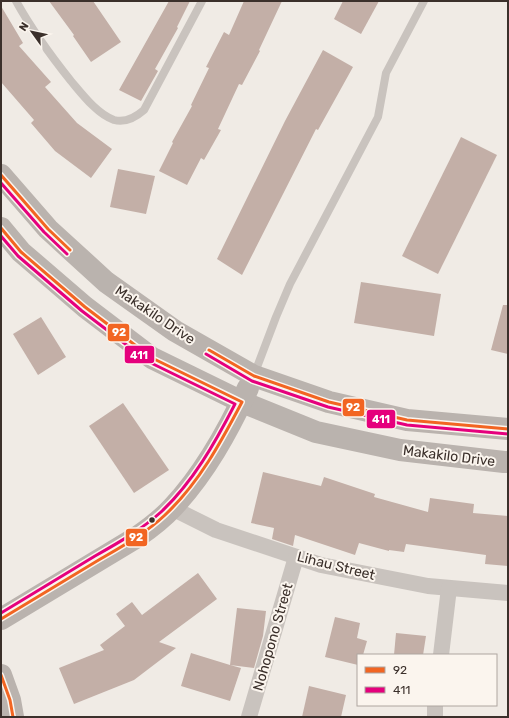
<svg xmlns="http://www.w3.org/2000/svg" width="509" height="718" viewBox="0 0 509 718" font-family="Rubik,sans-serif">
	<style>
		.building { fill: #c3afa7 }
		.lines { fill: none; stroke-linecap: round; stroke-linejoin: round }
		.lane { stroke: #c9c3be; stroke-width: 8 }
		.street { stroke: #c9c3be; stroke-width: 16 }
		.secondary { stroke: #bab3ae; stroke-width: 22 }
		.bus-1-casing { stroke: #fbf5ee; stroke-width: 6 }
		.bus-2-casing { stroke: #fbf5ee; stroke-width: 6 }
		.bus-1 { stroke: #f26522; stroke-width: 3 }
		.bus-2 { stroke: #e5007d; stroke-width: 3 }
		.bus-dot { fill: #3b302b; stroke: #fbf5ee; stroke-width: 1.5 }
		.labels { text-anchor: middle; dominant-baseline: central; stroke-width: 4; stroke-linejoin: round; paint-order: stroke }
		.street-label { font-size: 14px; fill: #3b302b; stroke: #fbf5ee }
		.line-badge { stroke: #fbf5ee; stroke-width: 1.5 }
		.badge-label { font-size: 11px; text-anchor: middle; font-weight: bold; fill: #fff }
	</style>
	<rect width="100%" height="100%" fill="#f0ebe5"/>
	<!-- building -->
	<g class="building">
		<path d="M49,1H93L121,42L91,62L73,36L74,35Z"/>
		<path d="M169,1H190L177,27L178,28L155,69L158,71L141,101L119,90Z"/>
		<path d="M244,1H282L259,50L260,51L242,85L239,84L218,129L221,130L204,160L201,158L187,185L159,171L173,143L172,142L192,106L191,105L209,68L206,67L224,32L229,35Z"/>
		<path d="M343,1H379L361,34L334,19Z"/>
		<path d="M1,6L23,43L19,46L51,82L45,87L77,123L112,149L91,178L55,151L31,123L34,120L1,82Z"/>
		<path d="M323,50L353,67L318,130L316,129L242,275L217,259L285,121Z"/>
		<path d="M461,137L497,155L438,274L402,256Z"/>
		<path d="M118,169L155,176L146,214L110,207Z"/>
		<path d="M361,282L441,294L434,336L354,323Z"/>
		<path d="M503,305H508V354L491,350Z"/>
		<path d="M41,317L66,357L38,375L13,334Z"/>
		<path d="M123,403L169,470L134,493L89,426Z"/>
		<path d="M263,472L321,486L324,477L375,494L374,497L428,512L430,498L474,504L473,513L508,516V566L485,564L486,555L406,544L404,552L389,550V551L359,543L355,555L295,535L293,546L272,539L274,528L251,523Z"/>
		<path d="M198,573L217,599L159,642L176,648L134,680L74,704L59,668L104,650L100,645L125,626L116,614L132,602L142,615Z"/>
		<path d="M237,608L266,611L263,636L254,668L230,665L241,668L230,701L181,686L191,653L230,665Z"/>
		<path d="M335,617L360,623L357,638L367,641L363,655H358V665L325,657Z"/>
		<path d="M396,633L426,636L423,655H394Z"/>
		<path d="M309,686L346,695L341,717H302Z"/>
	</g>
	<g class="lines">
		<!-- lane -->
		<g class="lane">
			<path d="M16,1C32,30 51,56 71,81C82,94 97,114 114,120C125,123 136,117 144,110L202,1"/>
			<path d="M254,375L276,317L290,284L378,117L386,73L424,1"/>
		</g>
		<!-- street -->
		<g class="street">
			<path d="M172,508L216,530L321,565L428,586L508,593"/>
			<path d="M441,655L449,588"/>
			<path d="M249,717L296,557"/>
			<path d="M435,717V705"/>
		</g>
		<!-- secondary -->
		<g class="secondary">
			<path d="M1,175L48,229L106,282L175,331L254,376L329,402L407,420L508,429"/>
			<path d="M1,228L21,252L85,307L152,358L242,402L316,432L400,450L504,462H508"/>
			<path d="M1,619L137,537C150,528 162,519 173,507C205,473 228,431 248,388"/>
			<path d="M1,675L10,700L13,717"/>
		</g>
		<!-- bus-1 casing -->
		<g class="bus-1-casing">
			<g id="bus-1">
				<path d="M1,175L48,229L70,250"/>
				<path d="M1,228L21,252L85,307L152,358L242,402C221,442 199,483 165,515C145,534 121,547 97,561C65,580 33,600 1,619"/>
				<path d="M209,350L254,376L329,402L407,420L508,429"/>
				<path d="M1,675L10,700L13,717"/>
			</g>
		</g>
		<!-- bus-2 casing -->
		<g class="bus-2-casing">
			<g id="bus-2">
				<path d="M1,183L44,232L67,254"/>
				<path d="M1,236L18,256L82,311L149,362L235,404C215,443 193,482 161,512C141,530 118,543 95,556C64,575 32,594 1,613"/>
				<path d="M206,354L252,381L328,407L407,425L508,434"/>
			</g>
		</g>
		<!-- bus-1 -->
		<use href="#bus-1" class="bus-1"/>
		<!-- bus-2 -->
		<use href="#bus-2" class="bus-2"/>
	</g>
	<!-- markers -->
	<circle class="bus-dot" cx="152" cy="520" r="3.5"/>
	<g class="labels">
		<!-- street labels -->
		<g class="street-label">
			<text transform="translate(155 315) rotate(34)">Makakilo Drive</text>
			<text transform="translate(449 456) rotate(7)">Makakilo Drive</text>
			<text transform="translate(336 566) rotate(14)">Lihau Street</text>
			<text transform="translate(273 637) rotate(-74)">Nohopono Street</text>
		</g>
	</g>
	<g class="line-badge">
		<rect x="107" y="323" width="23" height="19" rx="4" fill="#f26522"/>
		<rect x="124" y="345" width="31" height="19" rx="4" fill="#e5007d"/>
		<rect x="342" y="398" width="23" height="19" rx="4" fill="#f26522"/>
		<rect x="366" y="409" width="30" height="20" rx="4" fill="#e5007d"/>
		<rect x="125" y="528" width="23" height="19" rx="4" fill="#f26522"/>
	</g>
	<g class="badge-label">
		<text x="119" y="336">92</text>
		<text x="139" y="359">411</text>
		<text x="353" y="411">92</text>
		<text x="381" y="423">411</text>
		<text x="136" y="541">92</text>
	</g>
	<!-- border -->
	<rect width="509" height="718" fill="none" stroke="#3b302b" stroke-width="4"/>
	<!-- legend -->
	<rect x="357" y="654" width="140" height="52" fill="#fbf5ee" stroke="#aea6a0"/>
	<rect x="365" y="667" width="20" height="6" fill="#f26522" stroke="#aea6a0"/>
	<text x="393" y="674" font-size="12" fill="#3b302b">92</text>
	<rect x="365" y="687" width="20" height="6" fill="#e5007d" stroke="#aea6a0"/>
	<text x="393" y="694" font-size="12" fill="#3b302b">411</text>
	<!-- north arrow -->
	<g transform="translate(32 32) rotate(303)" stroke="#fbf5ee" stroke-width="3" paint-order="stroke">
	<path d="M0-3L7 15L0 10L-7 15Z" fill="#3b302b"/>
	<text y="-6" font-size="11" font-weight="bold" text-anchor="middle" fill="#3b302b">N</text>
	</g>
</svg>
